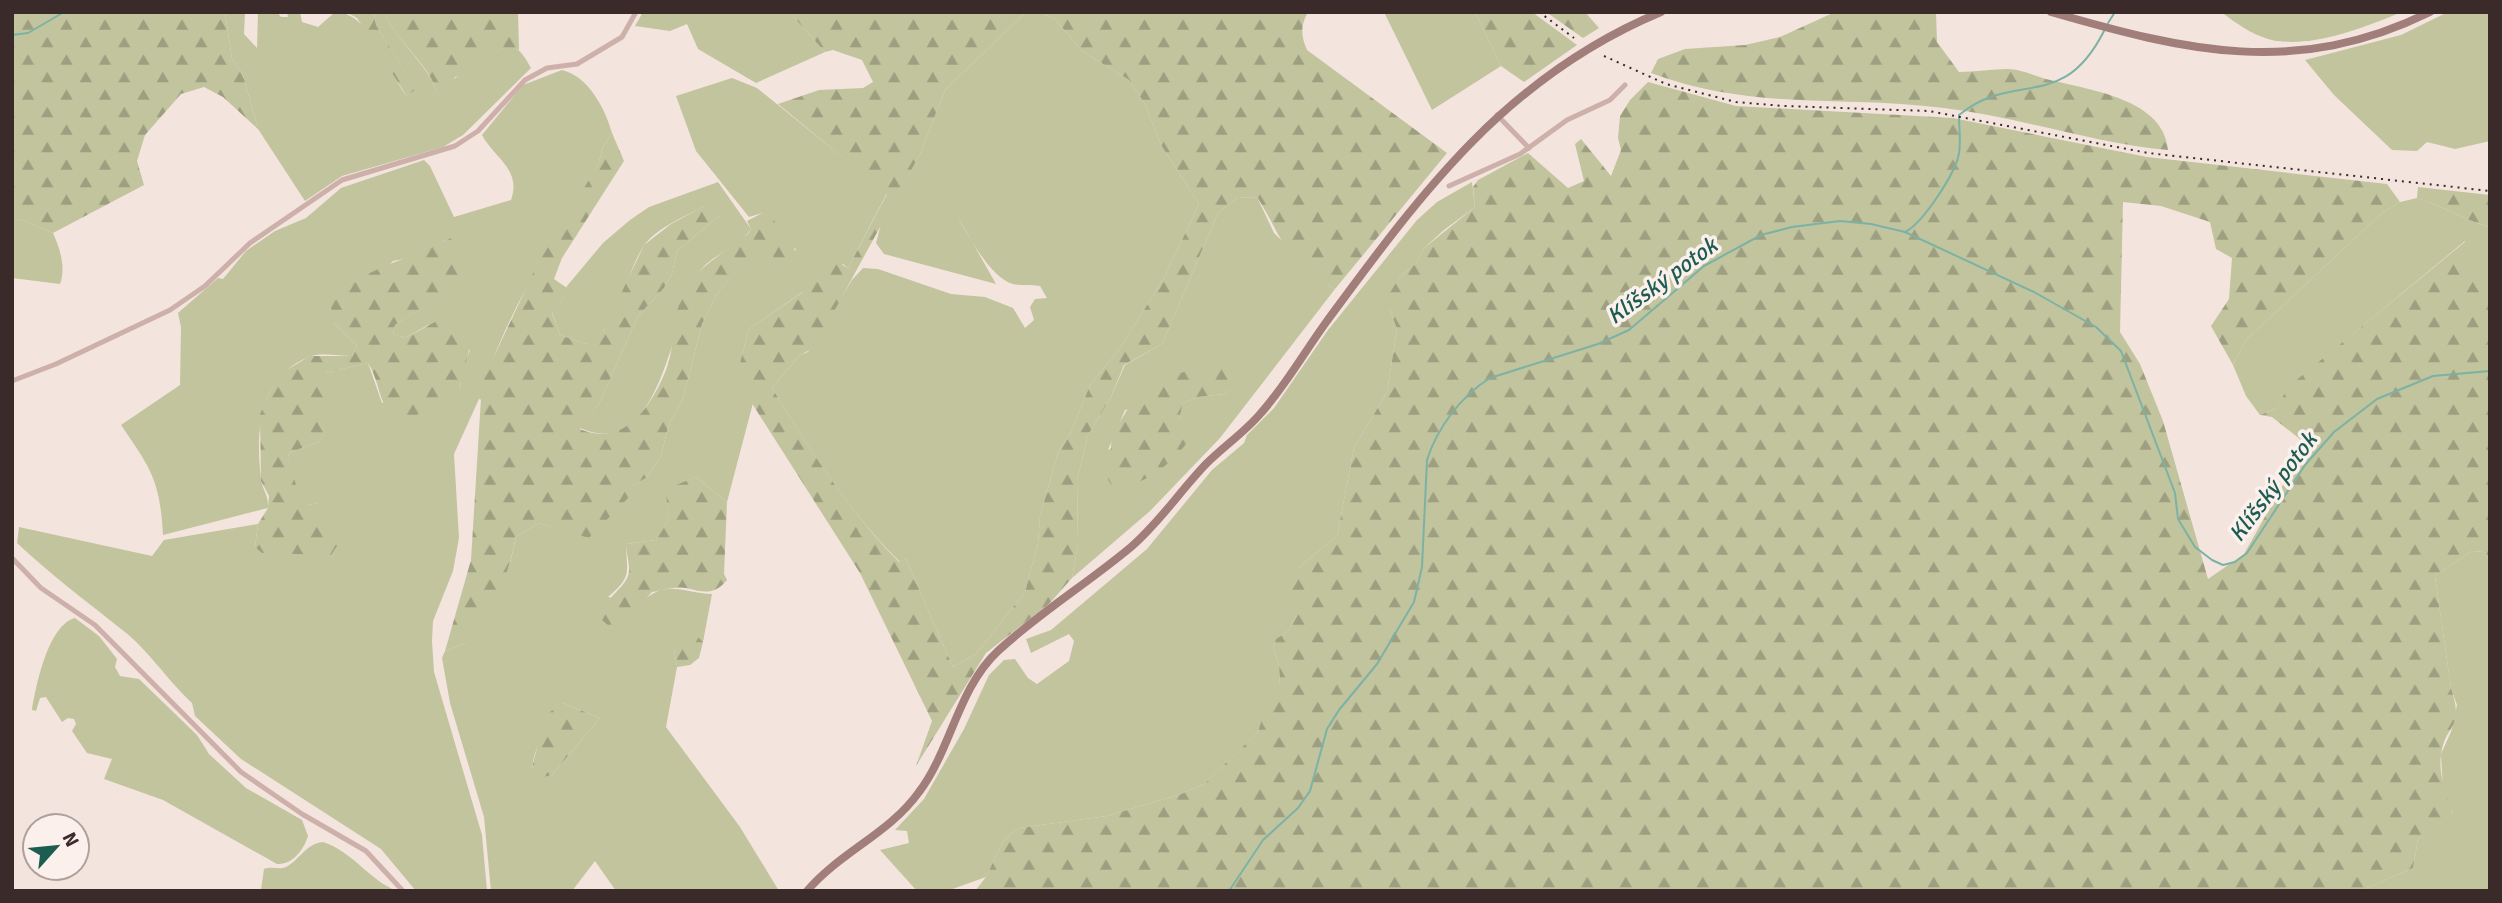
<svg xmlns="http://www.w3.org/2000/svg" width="2502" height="903" viewBox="0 0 2502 903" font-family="Signika,sans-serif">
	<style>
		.green { fill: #c1c49d; fill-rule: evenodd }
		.forest { fill: url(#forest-firs) }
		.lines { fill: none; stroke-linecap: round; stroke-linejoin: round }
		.stream { stroke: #7cb2a6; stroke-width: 2 }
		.minor { stroke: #cdb0a9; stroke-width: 5 }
		.secondary { stroke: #a17e7a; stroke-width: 8 }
		.rail { stroke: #3a2a29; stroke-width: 2; stroke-dasharray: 2 5; stroke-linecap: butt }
		.labels { text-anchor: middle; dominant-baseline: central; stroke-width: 7; stroke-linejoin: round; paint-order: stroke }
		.water-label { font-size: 23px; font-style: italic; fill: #1d5d51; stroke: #fbf0eb }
	</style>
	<defs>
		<pattern id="forest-firs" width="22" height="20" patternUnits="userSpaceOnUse" patternTransform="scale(1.75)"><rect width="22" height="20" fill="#c1c49d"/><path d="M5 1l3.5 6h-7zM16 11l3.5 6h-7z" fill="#9e9f80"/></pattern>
	</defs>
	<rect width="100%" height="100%" fill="#f4e4de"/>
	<!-- green -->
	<g class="green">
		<path d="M225,12H245L244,34L257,48L258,12H277L281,17H288L287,12H300L302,22L318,27L335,12C370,12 387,70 406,95L415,89L376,25L374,12H385C393,39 439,75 436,96C450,82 498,36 518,50C523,53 528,63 531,68L463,135L443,147L342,176L305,201L258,129L243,75L232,59Z"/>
		<path d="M643,12H789L825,52L756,83L698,49L687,24L670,31L635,26Z"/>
		<path d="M1026,12H1037L1054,18L1082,51L1129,80L1145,104L1161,145L1199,204L1164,278L1118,351L1090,385L1070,434L1058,453L1040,516L1038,543L1025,592L976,654L953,667L906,559L900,562C849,513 809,448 772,388L800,355L808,352L852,280L863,268L878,269L951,294L985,297L1013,308L1025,328L1034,320L1030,307L1035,299L1047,298L1040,286C1031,284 1021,286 1013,284C987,277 962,223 949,201L996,284L884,254L876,243L881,224L920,154L945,90Z"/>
		<path d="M1384,12H1475L1501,66L1432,110Z"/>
		<path d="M2221,12H2402C2366,27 2308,50 2268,39C2251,34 2236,23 2221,12Z"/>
		<path d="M2448,12H2490V141L2455,149L2427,142L2417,151L2392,150L2334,95L2305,60L2401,35Z"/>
		<path d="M562,70C588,76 605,108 612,133L603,147L598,165C563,226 524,284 497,349C490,368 482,381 483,400L479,399L454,454L459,538L453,571L433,621L432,641L434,672L482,835L487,891H416L381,849L241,759L195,716L192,703C167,680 148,649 121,629C86,601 50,574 17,543L19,527L152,556L164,540L258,524L255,547L322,502L309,505C294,495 291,474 288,457L289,453L320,441L324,435L325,373L368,363L382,403L460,387L463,366L470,350L428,325L405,338L393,334L395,325L470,278L449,238L420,256L393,261L334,323L357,346L352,356C339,356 320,352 309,357C260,375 255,432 261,478C262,490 269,495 268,508L163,535C160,480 151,469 121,425L180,385L181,327L178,313L218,278L223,279L246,251L275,231L306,218L341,188L424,160L430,166L454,217L511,200C522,169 494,158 482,135L523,85Z"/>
		<path d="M732,78L757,88L887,193L848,268L843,264L749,329C741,361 733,375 753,403L727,502L696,477L667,490L668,521L656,540L626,544C627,574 632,576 608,597L641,603C665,578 684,593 712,594L703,642L694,634L674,649L677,667L666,727L740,827L779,891H616L595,861L572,891H491L484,817L450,703L442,658L445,651L464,644C475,619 493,600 505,575C511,564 513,550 516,537L539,523L589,537L632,486L646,478L661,456L668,427L683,398L702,324L717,294L760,242L780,264L796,250L766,212L749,217L696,151L676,96ZM563,703L600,718L552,775L533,779C528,751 550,726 563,703Z"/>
		<path d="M718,182L751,229C739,248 709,255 698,274C671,319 661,464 580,428L599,404L638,316L664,288L672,274L677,251L719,216L706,205C687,216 655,228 643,247C624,277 620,328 586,344L560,335L552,312L562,301L567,286L603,243L630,220L649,207Z"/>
		<path d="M1472,182L1475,207L1444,230L1424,248L1416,263L1399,278L1389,308L1397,329L1387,392L1354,448L1337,536L1297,569L1296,616L1289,630L1276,639L1273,648L1279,666L1280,686L1258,732L1248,742L1204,784L1181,794L1107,816L1019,828L1003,841L986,877L947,891H917L880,850L909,843L907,831L895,830L924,799L964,729L989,675L1004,660L1015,659L1028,678L1037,684L1069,661L1074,641L1069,634L1031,653L1026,639L1051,630L1147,549L1212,470L1244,443L1247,435L1274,408L1328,330L1417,220L1437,202Z"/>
		<path d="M1257,197L1274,233L1327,285L1335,289L1220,438L1150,511L1072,578L1078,544L1077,480L1088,435L1110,399L1125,365L1162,344L1218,213L1237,198ZM1244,382L1224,394L1198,397L1183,403L1179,420L1108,450L1125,410Z"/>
		<path d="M2417,198C2442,206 2464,220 2490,227V279H2466L2465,241L2289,387L2277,408L2260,415L2246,396L2233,365L2246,340L2383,212L2400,202Z"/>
		<path d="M20,219L53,233C60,249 66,267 60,284L12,278V221Z"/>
		<path d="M2472,551L2484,552L2490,561V891H2360L2413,868L2418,839L2453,813L2443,789L2441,754L2451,732L2457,705L2451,688L2435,576Z"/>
		<path d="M75,618L99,636L117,659L115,667L120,676L139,679L197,735L209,754L246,788L302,820L308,836C304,849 293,865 277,864L163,800L104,779L112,759L87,753L72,731L76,724L74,719L68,718L62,722L46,697L40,698L36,711L32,710C36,686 48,625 75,618Z"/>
		<path d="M323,842C352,851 369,880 397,891L261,890L264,869C272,866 279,870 286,867C301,859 305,844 323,842Z"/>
	</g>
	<!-- forest -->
	<g class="forest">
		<path d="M12,12H225L232,59L243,75L258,129L223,97L204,87L181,94L145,135L137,161L144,185L53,233L20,219L13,221Z"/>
		<path d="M346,12H374L376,25L416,90L406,95L357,18Z"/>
		<path d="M385,12H518L519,50C492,40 478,70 455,77L446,97H436C439,72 393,40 385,12Z"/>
		<path d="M789,12H1026L945,90L920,154L814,348L800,355L772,388C809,448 849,512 899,562L906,559L953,667L976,654L1025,592L1038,543L1040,516L1058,453L1070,434L1090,385L1118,351L1164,278L1199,204L1161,145L1145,104L1129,80L1082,51L1054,18L1037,12H1308C1300,26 1301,36 1307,50L1447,153L1335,289C1285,265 1284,239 1257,197L1237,198L1218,213L1162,344L1124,365L1110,399L1088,435L1077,480L1078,544L1072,578L1049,604L986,653L916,766L932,721L860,573L741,386L739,367L749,329L803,292L799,287L802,278L825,255L848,268L887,194L778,104L819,90L863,88L873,82L862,60L833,50L825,52Z"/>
		<path d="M1475,12H1532L1577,45L1524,82L1501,66Z"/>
		<path d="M1546,12H1585L1599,28L1583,38Z"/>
		<path d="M1835,12H1936L1937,42L1959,72C1975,72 1992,69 2008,69C2021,69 2037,77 2050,80C2090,90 2164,99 2168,150C2093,143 2020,117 1944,108C1841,95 1752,111 1651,73L1658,59L1685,49L1745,45L1780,37Z"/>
		<path d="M1648,82L1736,106L1953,118L2147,157L2387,184L2400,202L2383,212L2246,340L2233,365L2211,326L2229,299L2232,258L2216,249L2210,222L2161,206L2123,202L2120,332L2140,364L2163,421L2208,579L2244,554L2306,444L2272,417L2260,415L2277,408L2288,387L2466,241V279H2490V561L2484,552L2472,551L2435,576L2451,688C2465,730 2445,723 2441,755C2438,776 2447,794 2453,814L2418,839L2413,868L2360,891H975L986,877L1003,841L1019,828L1107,816L1181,794L1204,784L1258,732L1267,703L1280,685L1279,666L1273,648L1276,639L1289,630L1296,616L1283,577L1288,570L1297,569L1337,536L1354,448L1387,392L1397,329L1389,308L1388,296L1399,278L1416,263L1424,248L1475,207L1473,187L1478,180L1528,153L1568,188L1584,181L1575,144L1581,139L1611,176L1621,150L1618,138L1620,116L1630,100Z"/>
		<path d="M612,133L624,161L562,258L554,279L567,288L562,301L552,313L560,335L586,344L604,330L644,245L671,224L706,205H713L719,216L677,251L672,274L664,288L638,316L599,404L580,429C624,448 651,407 666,370C677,342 669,317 687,287C700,265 728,250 748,234L751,229L747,221L766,211L793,244L796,255L780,265L760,243L717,294L702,324L683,398L668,427L661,456L646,478L632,486L630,496L589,538L539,523L516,537C513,549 511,562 506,574C494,599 476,619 464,644L445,651L471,560L482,382L536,267L598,165L603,147Z"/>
		<path d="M2418,187L2490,195V227C2464,220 2442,206 2417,198Z"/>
		<path d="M450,238L459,249L471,278L395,325L393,334L405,338L437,321L465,330L472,338L458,393C449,403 436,406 424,412C376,433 385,388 368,363L325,373L330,389L324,435L320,441L289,453L288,457L298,492L309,505L322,502L339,543L331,555L262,553L255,547L258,524L268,508L269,496L261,481L260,414L278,375L310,356H352L357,346L334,323L330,302C371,262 404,264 450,238Z"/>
		<path d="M1236,368L1245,382L1224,394L1198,397L1183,403L1179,420L1192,436C1173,463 1149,483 1115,489L1108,480L1112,435L1141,387L1159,378L1184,372Z"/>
		<path d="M696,477L727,502L724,574L727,580C714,596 703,592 686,588C676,586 662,590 652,592L628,619L609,626L602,620C605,593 626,590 629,572C630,564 626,552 626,544L656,540L668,521L666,489Z"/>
		<path d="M694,633L703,642L699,658L690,665L677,667L674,649L677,639Z"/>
		<path d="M563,703L600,718L552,775L532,780C530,760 541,746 540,727L550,712Z"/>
	</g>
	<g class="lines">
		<!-- stream -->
		<g class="stream">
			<path d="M2108,23L2115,12"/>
			<path d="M12,35L28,33L64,12"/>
			<path d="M1905,232C1922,224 1956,173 1959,153C1961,141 1959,127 1959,115C2016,69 2062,114 2104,31"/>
			<path d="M1229,891L1263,840L1298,808L1310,791L1327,729L1339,710L1377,664L1414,602L1422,567L1427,460C1437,428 1461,396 1490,378L1598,344L1629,330L1704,266L1761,235L1792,227L1840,221L1871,224L1905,232L2034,292L2096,327L2121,351L2175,493L2178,519L2195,547L2212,560L2223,565L2235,562L2247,553L2305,465L2334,432L2377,399L2433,376L2490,371"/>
		</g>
		<!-- minor -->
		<g class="minor">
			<path d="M1497,115L1529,148"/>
			<path d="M1449,186L1520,154L1567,120L1610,100L1625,85"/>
			<path d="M12,381L56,364L170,310L205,286L250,243L342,180L455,146L478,131L525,80L547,68L577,64L622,37L636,12"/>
			<path d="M12,558L41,588L95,625L241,772L302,814L366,851L403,891"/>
		</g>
		<!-- secondary -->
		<g class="secondary">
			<path d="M2051,12C2186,51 2296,78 2430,12"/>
			<path d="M807,891C840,852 889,834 919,792C951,750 958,688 998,651C1039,613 1088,583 1131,547C1160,522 1180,491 1206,464C1224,446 1245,432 1261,413C1286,385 1305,351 1327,321C1422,192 1507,76 1661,12"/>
		</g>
		<!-- rail -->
		<g class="rail">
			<path d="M1539,12L1574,38"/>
			<path d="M1604,56L1666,84L1736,102L1784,106L1929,111L2148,153L2490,191"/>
		</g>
	</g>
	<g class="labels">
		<!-- water labels -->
		<g class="water-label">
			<text transform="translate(1662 281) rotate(-36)">Klíšský potok</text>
			<text transform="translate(2273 487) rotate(-53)">Klíšský potok</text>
		</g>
	</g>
	<!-- border -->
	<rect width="2502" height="903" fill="none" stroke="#3a2a29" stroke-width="28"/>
	<!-- north arrow -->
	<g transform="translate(56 847) rotate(63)"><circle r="33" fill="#fbf0eb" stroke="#aea19d" stroke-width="2"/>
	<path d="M0-5L12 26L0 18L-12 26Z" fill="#1d5d51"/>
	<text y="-10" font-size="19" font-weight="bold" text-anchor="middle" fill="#3a2a29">N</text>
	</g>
</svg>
